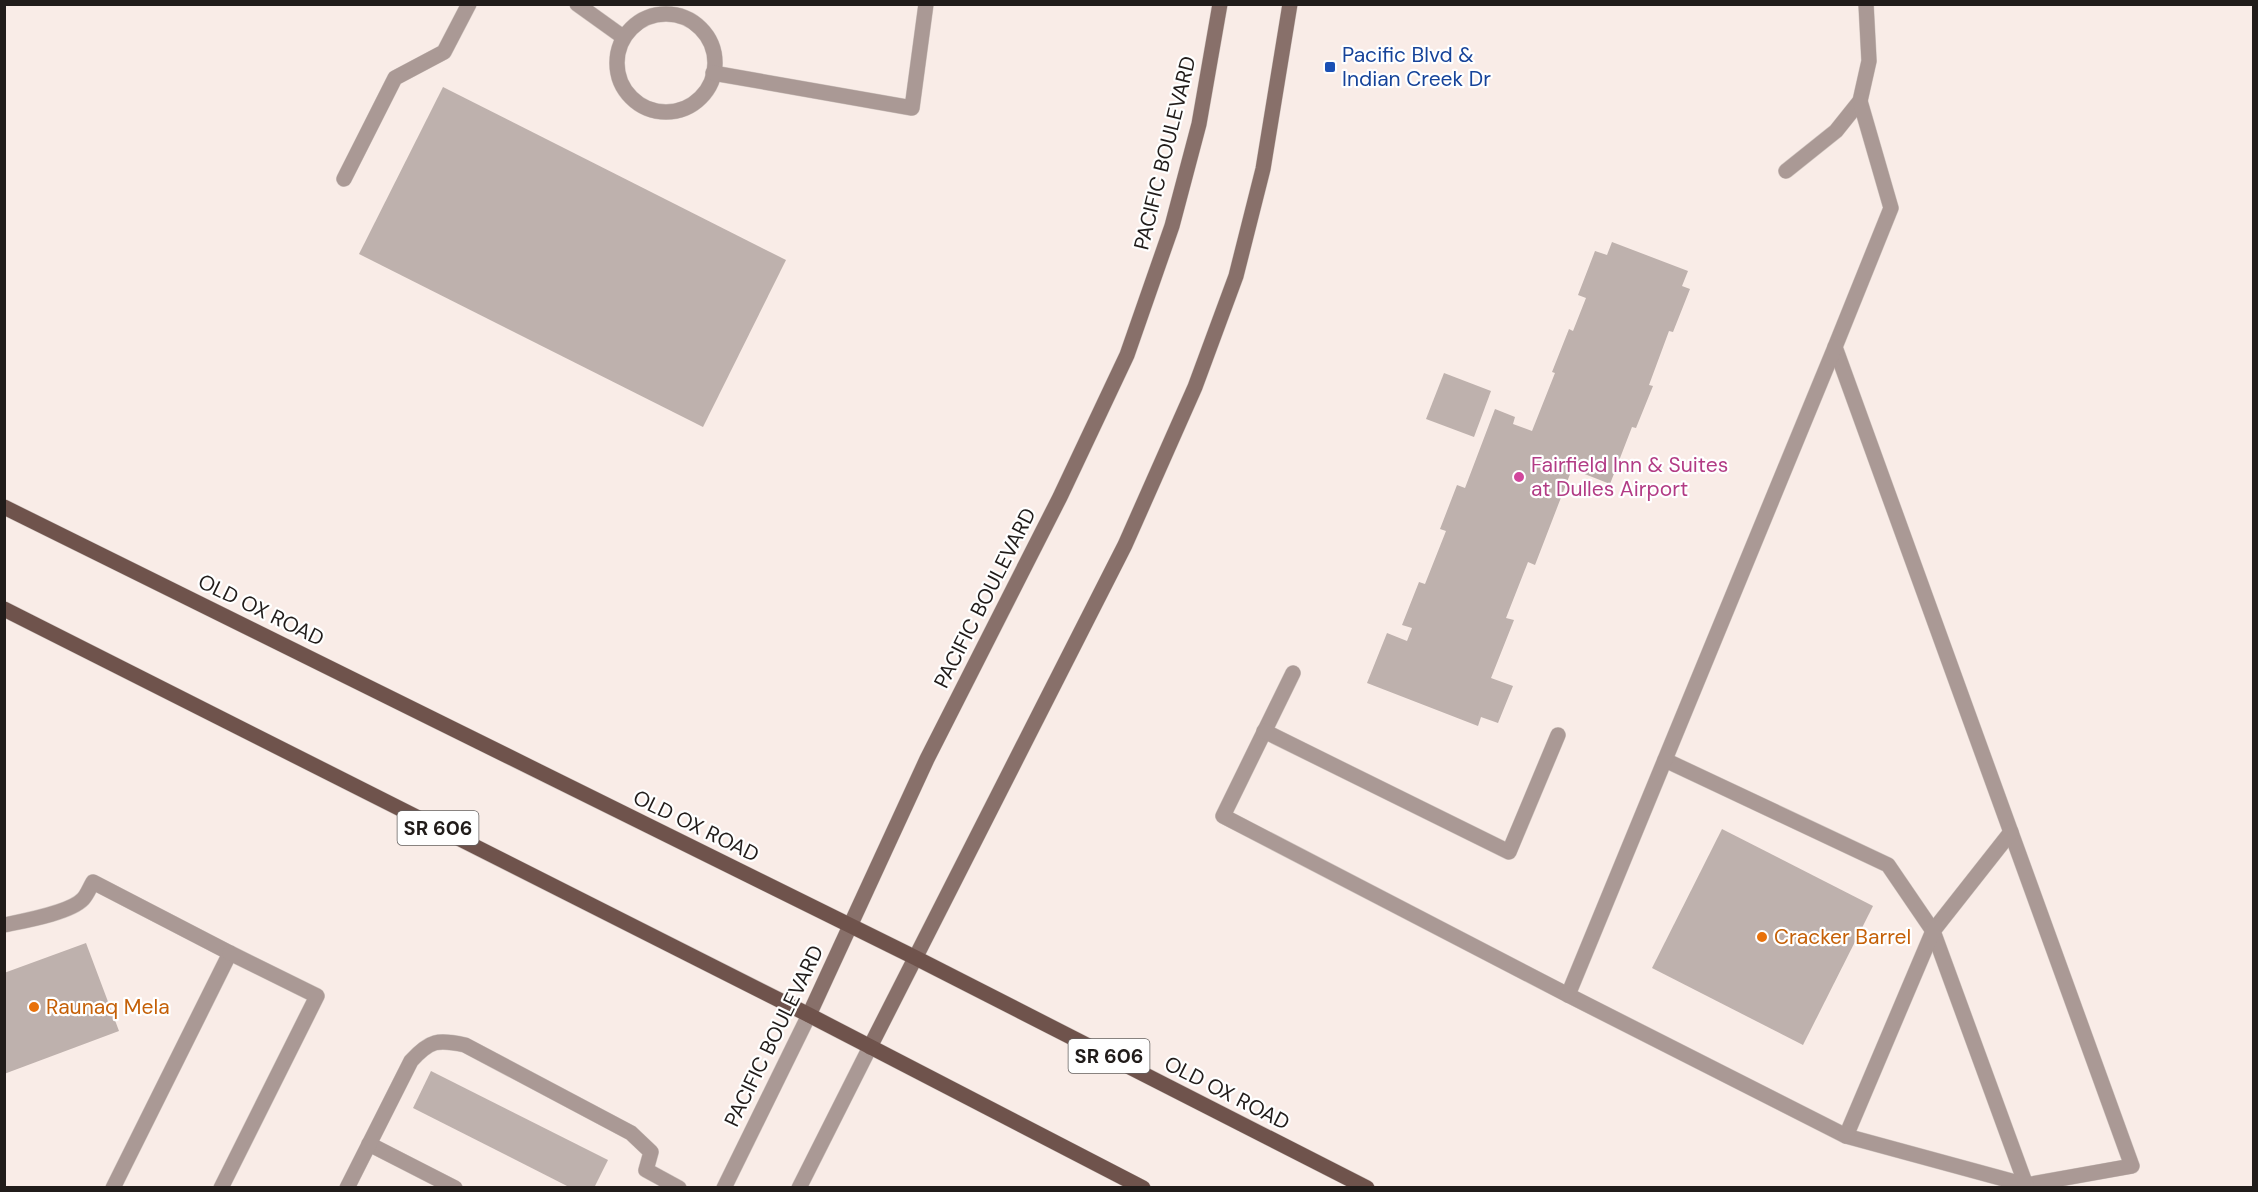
<svg xmlns="http://www.w3.org/2000/svg" width="2258" height="1192" viewBox="0 0 2258 1192" font-family="'DM Sans',sans-serif">
	<style>
		.building { fill: #beb1ad }
		.lines { fill: none; stroke-linecap: round; stroke-linejoin: round }
		.service-casing { stroke: #d2c7c2; stroke-width: 16 }
		.minor-casing { stroke: #d2c7c2; stroke-width: 16 }
		.secondary-casing { stroke: #d2c7c2; stroke-width: 16 }
		.primary-casing { stroke: #d2c7c2; stroke-width: 16 }
		.service { stroke: #aa9995; stroke-width: 15 }
		.minor { stroke: #aa9995; stroke-width: 15 }
		.secondary { stroke: #88706a; stroke-width: 15 }
		.primary { stroke: #6f534c; stroke-width: 15 }
		.transit-dot { fill: #1a4fb4; stroke: #fff; stroke-width: 2 }
		.hotel-dot { fill: #d1479c; stroke: #fff; stroke-width: 2 }
		.food-dot { fill: #e8710a; stroke: #fff; stroke-width: 2 }
		.labels { text-anchor: middle; dominant-baseline: central; stroke-width: 4.5; stroke-linejoin: round; paint-order: stroke }
		.shield { fill: #fff; stroke: #64605f; stroke-width: 1.5 }
		.shield-label { font-size: 20px; font-weight: bold; fill: #211c1a }
		.transit-label { font-size: 21px; fill: #164399; stroke: #fff; text-anchor: start }
		.street-label { font-size: 21px; fill: #211c1a; stroke: #fff }
		.hotel-label { font-size: 21px; fill: #b23c85; stroke: #fff; text-anchor: start }
		.food-label { font-size: 21px; fill: #c56008; stroke: #fff; text-anchor: start }
	</style>
	<rect width="100%" height="100%" fill="#f9ece7"/>
	<!-- building -->
	<g class="building">
		<path d="M443,87L786,260L703,427L359,254Z"/>
		<path d="M1612,242L1688,271L1682,286L1690,289L1673,332L1669,331L1649,385L1653,386L1636,428L1632,427L1610,484L1572,469L1535,565L1528,562L1506,618L1514,620L1491,678L1513,686L1498,723L1481,717L1478,726L1367,683L1387,633L1407,641L1412,628L1402,625L1419,582L1425,584L1446,531L1440,529L1457,485L1465,488L1495,409L1515,417L1513,424L1532,431L1555,373L1552,372L1569,329L1573,331L1586,298L1578,295L1595,251L1607,255Z"/>
		<path d="M1444,373L1491,391L1474,437L1426,419Z"/>
		<path d="M1722,829L1873,906L1803,1045L1652,968Z"/>
		<path d="M86,943L119,1031L4,1074V973Z"/>
		<path d="M431,1071L608,1160L594,1188H571L413,1108Z"/>
	</g>
	<g class="lines">
		<!-- service casing -->
		<g class="service-casing">
			<g id="service">
				<path d="M577,4L623,37"/>
				<circle cx="666" cy="63" r="49"/>
				<path d="M713,73L912,108L926,4"/>
				<path d="M1786,171L1836,131L1860,101L1869,61L1866,4"/>
				<path d="M344,179L395,78L444,52L469,4"/>
				<path d="M1293,673L1223,816L1568,995L1846,1136L2026,1185L2132,1166L1835,347L1891,208L1860,101"/>
				<path d="M1264,731L1509,852L1558,735"/>
				<path d="M1665,760L1888,865L1933,931L2026,1185"/>
				<path d="M4,925C23,921 70,913 83,899C87,895 90,887 93,882L230,953L113,1188"/>
				<path d="M1568,995L1835,347"/>
				<path d="M1846,1136L1933,931L2011,832"/>
				<path d="M369,1144L455,1188"/>
				<path d="M221,1188L317,996L230,953"/>
				<path d="M347,1188L411,1061C430,1040 438,1039 465,1045L631,1133L651,1152L646,1170L679,1188"/>
			</g>
		</g>
		<!-- minor casing -->
		<g class="minor-casing">
			<g id="minor">
				<path d="M724,1188L809,1015"/>
				<path d="M799,1188L870,1047"/>
			</g>
		</g>
		<!-- secondary casing -->
		<g class="secondary-casing">
			<g id="secondary">
				<path d="M809,1015L927,759L1060,497L1127,355L1172,226L1199,124L1220,4"/>
				<path d="M870,1047L1125,545L1195,387L1236,276L1263,169L1290,4"/>
			</g>
		</g>
		<!-- primary casing -->
		<g class="primary-casing">
			<g id="primary">
				<path d="M4,507L916,958L1367,1188"/>
				<path d="M4,609L809,1015L1143,1188"/>
			</g>
		</g>
		<!-- service -->
		<use href="#service" class="service"/>
		<!-- minor -->
		<use href="#minor" class="minor"/>
		<!-- secondary -->
		<use href="#secondary" class="secondary"/>
		<!-- primary -->
		<use href="#primary" class="primary"/>
	</g>
	<!-- markers -->
	<rect class="transit-dot" x="1324" y="61" width="12" height="12" rx="3"/>
	<circle class="hotel-dot" cx="1519" cy="477" r="6"/>
	<g class="food-dot">
		<circle cx="1762" cy="937" r="6"/>
		<circle cx="34" cy="1007" r="6"/>
	</g>
	<g class="labels">
		<!-- shield labels -->
		<g class="shield">
			<rect x="397.5" y="811" width="81" height="34" rx="4.5"/>
			<rect x="1068.5" y="1039" width="81" height="34" rx="4.5"/>
		</g>
		<g class="shield-label">
			<text x="438" y="828">SR 606</text>
			<text x="1109" y="1056">SR 606</text>
		</g>
		<!-- transit labels -->
		<g class="transit-label">
			<text x="1342" y="55">Pacific Blvd &amp;<tspan x="1342" dy="24">Indian Creek Dr</tspan></text>
		</g>
		<!-- street labels -->
		<g class="street-label">
			<text transform="translate(1165 153) rotate(-76)">PACIFIC BOULEVARD</text>
			<text transform="translate(985 598) rotate(-63)">PACIFIC BOULEVARD</text>
			<text transform="translate(261 610) rotate(26)">OLD OX ROAD</text>
			<text transform="translate(696 826) rotate(26)">OLD OX ROAD</text>
			<text transform="translate(774 1036) rotate(-64)">PACIFIC BOULEVARD</text>
			<text transform="translate(1227 1093) rotate(27)">OLD OX ROAD</text>
		</g>
		<!-- hotel labels -->
		<g class="hotel-label">
			<text x="1531" y="465">Fairfield Inn &amp; Suites<tspan x="1531" dy="24">at Dulles Airport</tspan></text>
		</g>
		<!-- food labels -->
		<g class="food-label">
			<text x="1774" y="937">Cracker Barrel</text>
			<text x="46" y="1007">Raunaq Mela</text>
		</g>
	</g>
	<!-- border -->
	<rect width="2258" height="1192" fill="none" stroke="#211c1a" stroke-width="12"/>
</svg>
